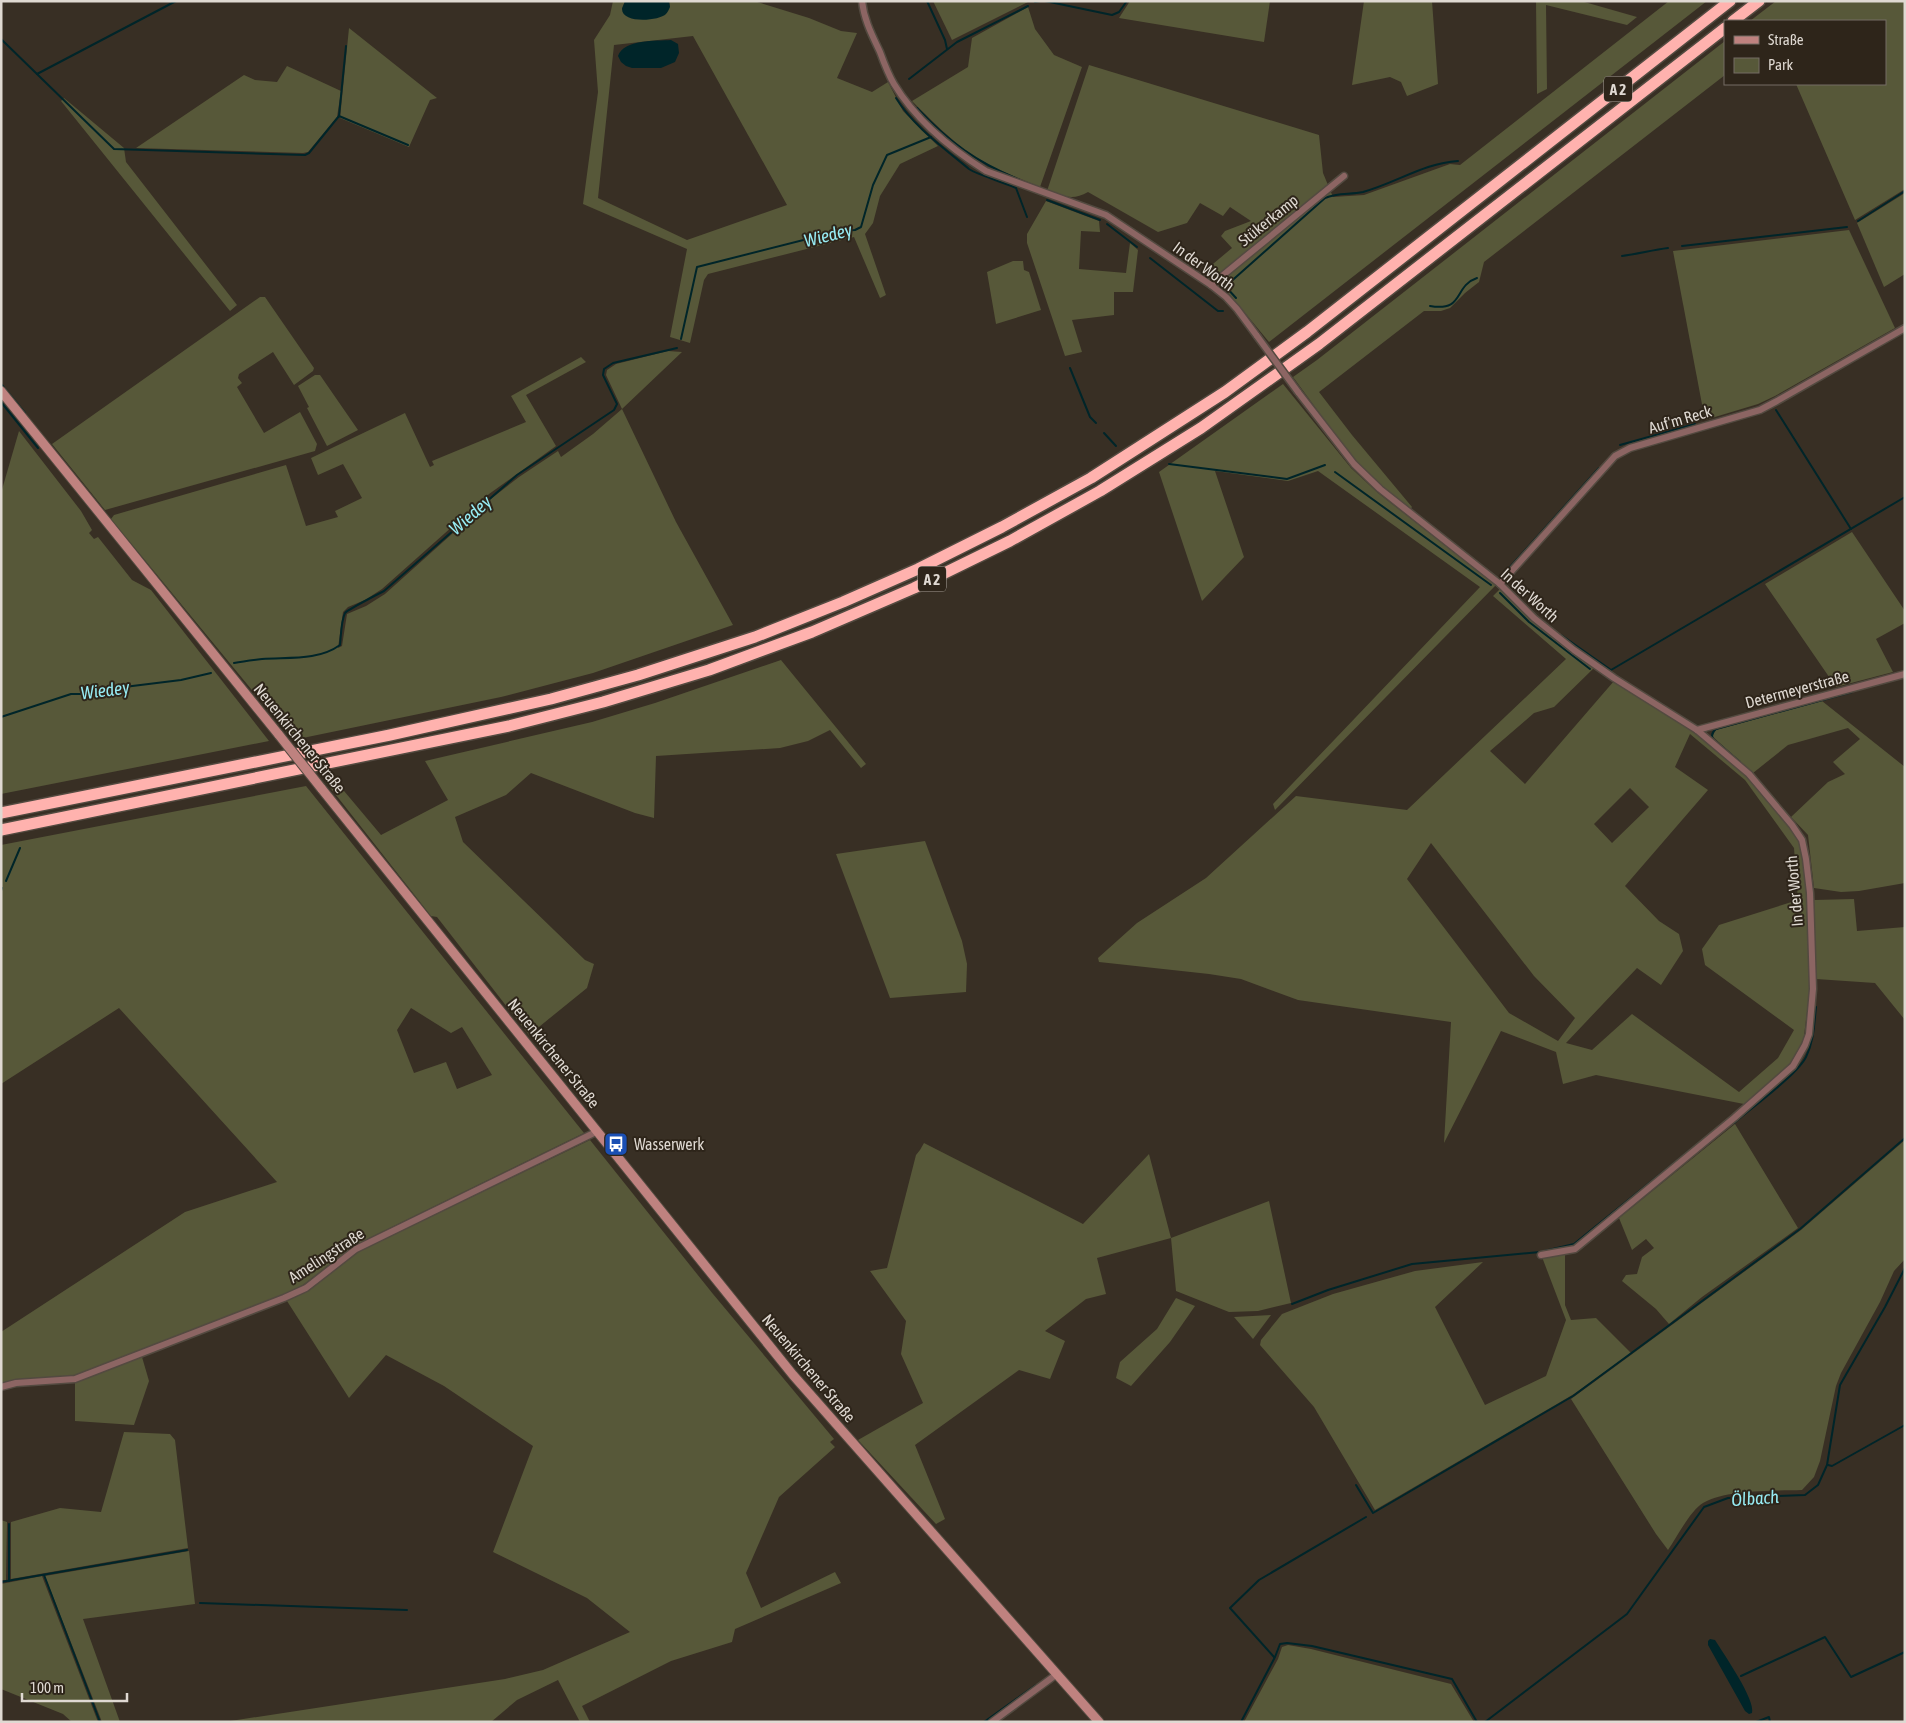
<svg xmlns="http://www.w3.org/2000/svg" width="1906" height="1723" viewBox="0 0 1906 1723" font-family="'Asap Condensed',sans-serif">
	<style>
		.green { fill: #575839; fill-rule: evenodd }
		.water { fill: #002529 }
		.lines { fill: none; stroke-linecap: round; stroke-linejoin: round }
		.stream { stroke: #002529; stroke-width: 2 }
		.street-casing { stroke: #534a40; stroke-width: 9 }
		.secondary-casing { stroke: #534a40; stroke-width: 11 }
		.highway-casing { stroke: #534a40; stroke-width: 14 }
		.street { stroke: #8c6563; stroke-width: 6 }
		.secondary { stroke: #bf827f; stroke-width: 9 }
		.highway { stroke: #ffb2ae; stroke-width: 11 }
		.street-bridge-casing { stroke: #534a40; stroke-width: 9; stroke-linecap: butt }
		.secondary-bridge-casing { stroke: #534a40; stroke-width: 11; stroke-linecap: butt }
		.street-bridge { stroke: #8c6563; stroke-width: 6 }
		.secondary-bridge { stroke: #bf827f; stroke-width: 9 }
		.labels { text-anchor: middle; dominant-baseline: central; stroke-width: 4; stroke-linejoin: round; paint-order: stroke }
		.shield { fill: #2e251a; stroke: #aaa39b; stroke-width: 1 }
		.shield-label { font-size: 15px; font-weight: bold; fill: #dfd9d2 }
		.street-label { font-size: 16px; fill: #dfd9d2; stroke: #2e251a }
		.poi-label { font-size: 16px; fill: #dfd9d2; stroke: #2e251a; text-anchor: start }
		.water-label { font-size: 18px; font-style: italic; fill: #97ecf4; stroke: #2e251a }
	</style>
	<rect width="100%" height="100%" fill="#382f24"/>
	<!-- green -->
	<g class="green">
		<path d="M613,1H625L622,9L670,7L669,1H754L809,18L841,31L857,33L837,78L872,92L888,82L903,111L938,146L900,164L880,196L873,223L865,234L886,295L880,298L854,237L708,274L704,280L690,343L670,337L687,249L583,204L598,92L594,40L610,15ZM693,36L787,205L687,240L598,198L614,45Z"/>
		<path d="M933,1H1028V2L952,40Z"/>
		<path d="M1130,1H1270L1264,42L1119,18Z"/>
		<path d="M1364,1H1432L1438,84L1407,96L1401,82L1390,77L1352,85Z"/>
		<path d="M1536,1H1581L1637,17L1627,25L1546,5L1547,89L1537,94Z"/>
		<path d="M1669,1H1707L1269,342L1226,290L1201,274L1232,248L1221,236L1225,231L1251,221L1230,207L1223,216L1200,203L1187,223L1158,232L1088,192C1073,201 1063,196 1047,191L1089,65L1319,135L1323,173L1333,197L1364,195L1450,164L1460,165Z"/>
		<path d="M1776,1H1905V189L1855,220L1796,84H1885V21H1750Z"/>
		<path d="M1028,7L1035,29L1054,55L1082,67L1040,187C1017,177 993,169 973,155C950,140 931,120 912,101L968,67L972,38Z"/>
		<path d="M349,28L437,98L430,100L409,147L340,118Z"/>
		<path d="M1725,41V75L1484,262L1479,282L1465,293L1450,308L1441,311H1424L1319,392L1352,435L1412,507L1410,510L1382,487L1356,463L1293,377L1317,360Z"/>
		<path d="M287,66L341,91L337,117L308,152L303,153L136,148L244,75L255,80L277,82Z"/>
		<path d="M64,98L124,148L126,162L237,305L230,311L61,101Z"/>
		<path d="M1905,193V274L1884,287L1857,223Z"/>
		<path d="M1046,201L1099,221L1100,232L1081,231L1079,269L1126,273L1130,243L1138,250L1133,292H1114V315L1072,320L1082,352L1065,356L1027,243V234Z"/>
		<path d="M1849,230L1895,328L1775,396L1758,404L1705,420L1673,251Z"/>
		<path d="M1013,261H1023L1024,270L1029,272L1041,310L996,324L987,272Z"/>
		<path d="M260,297H265L314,368L313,371L294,385L273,352L239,374L238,378L242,383L237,387L264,433L300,412L317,444L315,451L105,510L52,444Z"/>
		<path d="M668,351L682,352L622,409L676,522L733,625L593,673L501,697L293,740L111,519L114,515L286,465L306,526L338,517L335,511L362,498L343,464L318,475L311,458L405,413L430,467L434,465L432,461L526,422L511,396L581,357L586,362L526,395L556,446L489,494L382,589L365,600L348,607L343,612L338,648L342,646L347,614L366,606L385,594L492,498L519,477L558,451L561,457L593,434L622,409L606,375L607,370L616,364Z"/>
		<path d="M315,375H320L358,430L327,446L307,408L309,407L298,386Z"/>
		<path d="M1283,384L1351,468L1378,493L1496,585L1275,810L1273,804L1480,587L1318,471L1288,481L1215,471L1244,557L1202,601L1159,472Z"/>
		<path d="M19,431L81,511L92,530L89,533L94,539L98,537L132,580L151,590L269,741L1,794V493Z"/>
		<path d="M1852,532L1905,611V623L1876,639L1893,672L1836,687L1765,584Z"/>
		<path d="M1500,589L1532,620L1595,667L1554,707L1534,713L1490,751L1525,784L1614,681L1692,730L1748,775L1791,826L1800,840L1805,859L1809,919L1810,988L1803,1044L1791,1064L1744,1104L1596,1075L1563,1084L1556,1052L1501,1031L1444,1143L1451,1022L1298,1000L1241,979L1209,974L1099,962L1098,958L1137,923L1206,878L1296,796L1407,810L1566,659L1493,596ZM1690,734L1745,780L1794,848L1798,900L1719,925L1702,949L1705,965L1794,1030L1778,1058L1739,1092L1632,1014L1592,1050L1566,1043L1637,968L1661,985L1683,951L1679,934L1659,921L1625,886L1708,790L1675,767ZM1630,788L1649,807L1612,843L1594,824ZM1431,843L1534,976L1575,1018L1558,1041L1509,1013L1407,879Z"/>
		<path d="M781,660L866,764L861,768L830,730L808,741L780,748L656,756L654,818L635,813L531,773L506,795L455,817L463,842L585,960L594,964L587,988L529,1035L437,917L431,916L325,781L334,779L381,835L448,800L425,761L592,722L655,703Z"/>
		<path d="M1822,701L1905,767V883L1859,891L1841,892L1814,888L1808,835L1791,817L1828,782L1845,774L1833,762L1860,739L1848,728L1788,745L1753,773L1712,736L1716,730Z"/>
		<path d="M306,786L584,1133L353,1246L303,1285L282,1295L70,1377L17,1379L1,1383V1332L185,1212L277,1182L119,1008L1,1084V845ZM411,1008L451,1033L462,1027L492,1075L457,1089L446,1062L414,1073L397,1030Z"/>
		<path d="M925,841L962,941L967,964L966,992L890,998L836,854Z"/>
		<path d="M1854,899L1857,931L1905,927V1020L1875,983L1816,979L1814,900Z"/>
		<path d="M1735,1124L1798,1228L1702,1297L1669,1324L1656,1309L1622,1281L1626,1275L1637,1274L1642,1257L1654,1248L1646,1239L1632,1250L1619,1218Z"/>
		<path d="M590,1140L713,1294L834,1439L830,1442L835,1447L779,1497L746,1573L761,1608L835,1572L841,1583L735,1629L732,1642L671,1661L582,1706L590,1722H580L558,1680L517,1700L491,1722H224L505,1679L543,1670L630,1632L587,1598L493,1552L533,1446L444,1386L386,1355L349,1398L287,1301L308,1291L357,1252Z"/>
		<path d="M1905,1140V1259L1894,1271L1880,1302L1841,1373L1836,1386L1820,1461L1814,1477L1802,1490C1775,1491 1726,1489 1703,1503C1690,1511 1677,1537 1668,1550L1656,1534L1571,1399L1801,1230Z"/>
		<path d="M924,1143L1083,1224L1149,1154L1171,1238L1269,1201L1291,1303L1258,1311L1229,1312L1176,1291L1171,1238L1097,1258L1106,1294L1086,1299L1045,1331L1065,1341L1050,1379L1019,1370L915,1445L945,1519L936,1524L858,1440L923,1403L901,1354L906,1321L870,1271L887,1268L916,1155L920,1150Z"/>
		<path d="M1565,1253V1305L1571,1320L1596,1318L1631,1353L1574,1394L1375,1510L1314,1407L1260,1345L1261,1340L1282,1314L1333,1294L1415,1271L1483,1262L1435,1307L1485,1405L1546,1376L1566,1320L1542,1257Z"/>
		<path d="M1176,1298L1195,1306L1170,1342L1131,1386L1116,1378L1120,1362L1157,1329Z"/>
		<path d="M1271,1315L1253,1339L1234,1317Z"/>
		<path d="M142,1357L149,1381L134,1425L75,1421V1382Z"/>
		<path d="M124,1432L170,1434L175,1440L188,1548L11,1579V1522L60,1508L101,1512Z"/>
		<path d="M1,1520L7,1522L6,1580H1Z"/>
		<path d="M189,1551L195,1604L83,1619L120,1722H102L45,1576Z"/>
		<path d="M42,1576L98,1722H72L63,1714L1,1689V1584Z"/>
		<path d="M1288,1645L1311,1649L1451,1684L1474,1722H1244L1278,1659L1282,1647Z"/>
	</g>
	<!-- water -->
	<g class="water">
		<path d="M625,1H669L670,7C669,9 668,12 666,14C659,21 622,24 622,9C622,8 625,2 625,1Z"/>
		<path d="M671,40L678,44L679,53L675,62L661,68H632L626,66L621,62L618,56C624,39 656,41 671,40Z"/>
		<path d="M1710,1639L1715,1640C1723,1653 1756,1700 1752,1713L1749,1714L1745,1711L1708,1645V1641Z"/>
	</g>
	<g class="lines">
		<!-- stream -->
		<g class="stream">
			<path d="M927,1L945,40L947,49"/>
			<path d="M1045,1L1112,15L1119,12L1127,1"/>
			<path d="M1035,2L1040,1"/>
			<path d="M1,39L114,149L305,155L309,153L339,116L346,46"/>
			<path d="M37,74L176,1"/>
			<path d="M909,79L957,42L1028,6"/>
			<path d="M896,98C913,126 944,148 969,169C978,175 1005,183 1016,188L1027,217"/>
			<path d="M917,108C950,143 976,162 1020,180"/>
			<path d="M339,116L408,145"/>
			<path d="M1047,200L1100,220"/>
			<path d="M1858,221L1905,191"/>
			<path d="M1107,224L1137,247"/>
			<path d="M1682,246L1847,227"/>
			<path d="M1622,256C1638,254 1652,250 1668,248"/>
			<path d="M1150,258L1218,311H1223"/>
			<path d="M1236,298L1226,287L1227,285L1325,198C1338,192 1350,195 1363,192C1396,183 1424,163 1458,161"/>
			<path d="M1430,306C1465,312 1453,286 1477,278"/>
			<path d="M681,339L697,267L839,231L855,230L861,227L873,185L887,155L931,137"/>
			<path d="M1070,368L1090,417L1096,423"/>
			<path d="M1,384L25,413"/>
			<path d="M1,402L38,448"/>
			<path d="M1776,410L1851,529"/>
			<path d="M1104,433L1116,446"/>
			<path d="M1620,445L1695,424"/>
			<path d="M1169,464L1287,479L1325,465"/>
			<path d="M1335,472L1491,585"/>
			<path d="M1501,577L1599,468"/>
			<path d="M1500,593L1529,622L1590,669"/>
			<path d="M1561,635L1611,670L1905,497"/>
			<path d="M234,663C244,661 253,660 262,659C288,657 318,661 340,645C341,636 341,621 345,613C347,610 378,594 384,591L517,475L614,410L617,404L603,375L604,369L613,363L677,348"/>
			<path d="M1,717L71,694H92L108,689L181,680L211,673"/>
			<path d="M1740,762L1713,739C1711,735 1712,732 1716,729L1852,692"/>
			<path d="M6,881L20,848"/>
			<path d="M1,891L2,888"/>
			<path d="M1734,1123C1751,1108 1797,1075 1806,1057C1814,1041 1814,1024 1816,1007"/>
			<path d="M1292,1304L1328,1290L1412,1264L1540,1252L1574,1244L1737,1112"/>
			<path d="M1828,1465L1832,1466L1905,1425"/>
			<path d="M1356,1485L1373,1513L1573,1396L1800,1229L1905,1138"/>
			<path d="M44,1575L100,1722"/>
			<path d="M9,1581V1524"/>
			<path d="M1,1582L187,1550"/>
			<path d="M200,1603L407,1610"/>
			<path d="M1274,1657L1230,1608L1259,1580L1366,1517"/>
			<path d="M1741,1676L1825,1637L1851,1677L1905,1652"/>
			<path d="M984,1722L1036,1685"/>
			<path d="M1241,1722L1275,1657L1280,1644L1287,1643L1312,1646L1452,1679L1477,1722"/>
			<path d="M1485,1722L1627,1614L1704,1507L1728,1498L1805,1495L1818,1485L1827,1465L1840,1385L1885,1307L1905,1268"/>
			<path d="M1756,1722L1769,1717L1770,1722"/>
		</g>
		<!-- street casing -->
		<g class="street-casing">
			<g id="street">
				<path d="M862,1C864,20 872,35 880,52C884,63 888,74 894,84C916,120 951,149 986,171L1106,215L1211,285L1226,297L1237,309L1257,336"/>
				<path d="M1211,285L1344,176"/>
				<path d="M1298,392L1354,464L1380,489L1500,584L1534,618L1574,650L1614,678L1697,730L1749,774L1792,825L1802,840L1806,859L1810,893L1813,989L1809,1034L1805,1045L1793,1066L1734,1118L1575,1249L1541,1255"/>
				<path d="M1500,584L1615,456L1630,448L1760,410L1777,401L1905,328"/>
				<path d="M1697,730L1905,674"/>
				<path d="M1,1387L16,1383L75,1379L284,1298L306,1288L356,1249L598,1131"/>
				<path d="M992,1722L1057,1674"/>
			</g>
		</g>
		<!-- secondary casing -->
		<g class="secondary-casing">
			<g id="secondary">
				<path d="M1,391L279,735"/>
				<path d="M321,788L793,1375L1099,1722"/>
			</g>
		</g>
		<!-- highway casing -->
		<g class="highway-casing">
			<g id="highway">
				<path d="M1733,21L1759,1"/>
				<path d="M1,813L390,735L551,699L638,675L755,637L843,602L918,569L1002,527L1091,478L1225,392L1307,332L1730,1"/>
				<path d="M1,830L509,726L603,702L709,670L812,632L914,588L1010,541L1100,491L1201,428L1319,344L1725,28"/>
			</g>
		</g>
		<!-- street -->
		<use href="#street" class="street"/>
		<!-- secondary -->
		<use href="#secondary" class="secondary"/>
		<!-- highway -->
		<use href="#highway" class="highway"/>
		<!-- street-bridge casing -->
		<g class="street-bridge-casing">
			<path id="street-bridge" d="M1257,336L1298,392"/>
		</g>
		<!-- secondary-bridge casing -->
		<g class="secondary-bridge-casing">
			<path id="secondary-bridge" d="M279,735L321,788"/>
		</g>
		<!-- street-bridge -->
		<use href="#street-bridge" class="street-bridge"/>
		<!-- secondary-bridge -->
		<use href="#secondary-bridge" class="secondary-bridge"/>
	</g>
	<!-- icons -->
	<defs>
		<g id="bus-square" transform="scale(1.25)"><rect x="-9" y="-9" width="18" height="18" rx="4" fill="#1a4fb4" stroke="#2e251a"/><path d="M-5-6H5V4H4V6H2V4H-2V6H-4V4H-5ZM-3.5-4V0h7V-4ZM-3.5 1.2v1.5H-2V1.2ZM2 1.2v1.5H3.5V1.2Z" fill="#fff"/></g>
	</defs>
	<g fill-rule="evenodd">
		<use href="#bus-square" x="616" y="1144"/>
	</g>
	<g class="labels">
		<!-- shield labels -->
		<g class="shield">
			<rect x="1604" y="76.5" width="28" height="25" rx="4"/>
			<rect x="918" y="566.5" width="28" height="25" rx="4"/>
		</g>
		<g class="shield-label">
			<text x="1618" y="89">A 2</text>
			<text x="932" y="579">A 2</text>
		</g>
		<!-- street labels -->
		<g class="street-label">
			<text transform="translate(1268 220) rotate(-39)">Stükerkamp</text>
			<text transform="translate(1204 266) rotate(36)">In der Worth</text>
			<text transform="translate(1680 419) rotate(-16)">Auf'm Reck</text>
			<text transform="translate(1530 595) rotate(42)">In der Worth</text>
			<text transform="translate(1797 689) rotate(-15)">Determeyerstraße</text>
			<text transform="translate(300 738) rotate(51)">Neuenkirchener Straße</text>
			<text transform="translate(1794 891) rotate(-95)">In der Worth</text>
			<text transform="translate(554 1053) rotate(51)">Neuenkirchener Straße</text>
			<text transform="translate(326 1255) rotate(-33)">Amelingstraße</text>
			<text transform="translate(809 1368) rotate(50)">Neuenkirchener Straße</text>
		</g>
		<!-- poi labels -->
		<g class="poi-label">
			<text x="634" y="1144">Wasserwerk</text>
		</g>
		<!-- water labels -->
		<g class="water-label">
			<text transform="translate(828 235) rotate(-14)">Wiedey</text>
			<text transform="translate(470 515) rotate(-41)">Wiedey</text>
			<text transform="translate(105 690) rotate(-7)">Wiedey</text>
			<text transform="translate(1755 1498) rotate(-4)">Ölbach</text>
		</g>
	</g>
	<!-- border -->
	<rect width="1906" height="1723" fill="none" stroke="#dfd9d2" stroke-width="5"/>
	<!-- legend -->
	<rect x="1724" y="20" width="162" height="65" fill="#2e251a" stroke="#756d64"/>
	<rect x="1734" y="36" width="25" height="8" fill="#bf827f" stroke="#756d64"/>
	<text x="1768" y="45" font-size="15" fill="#dfd9d2">Straße</text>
	<rect x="1734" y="58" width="25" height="15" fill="#575839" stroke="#756d64"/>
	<text x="1768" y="70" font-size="15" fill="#dfd9d2">Park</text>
	<!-- scale -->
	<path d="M22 1693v8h105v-8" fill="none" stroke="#dfd9d2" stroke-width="2.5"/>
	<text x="30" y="1693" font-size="15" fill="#dfd9d2" stroke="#2e251a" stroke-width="4" paint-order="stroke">100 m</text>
</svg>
